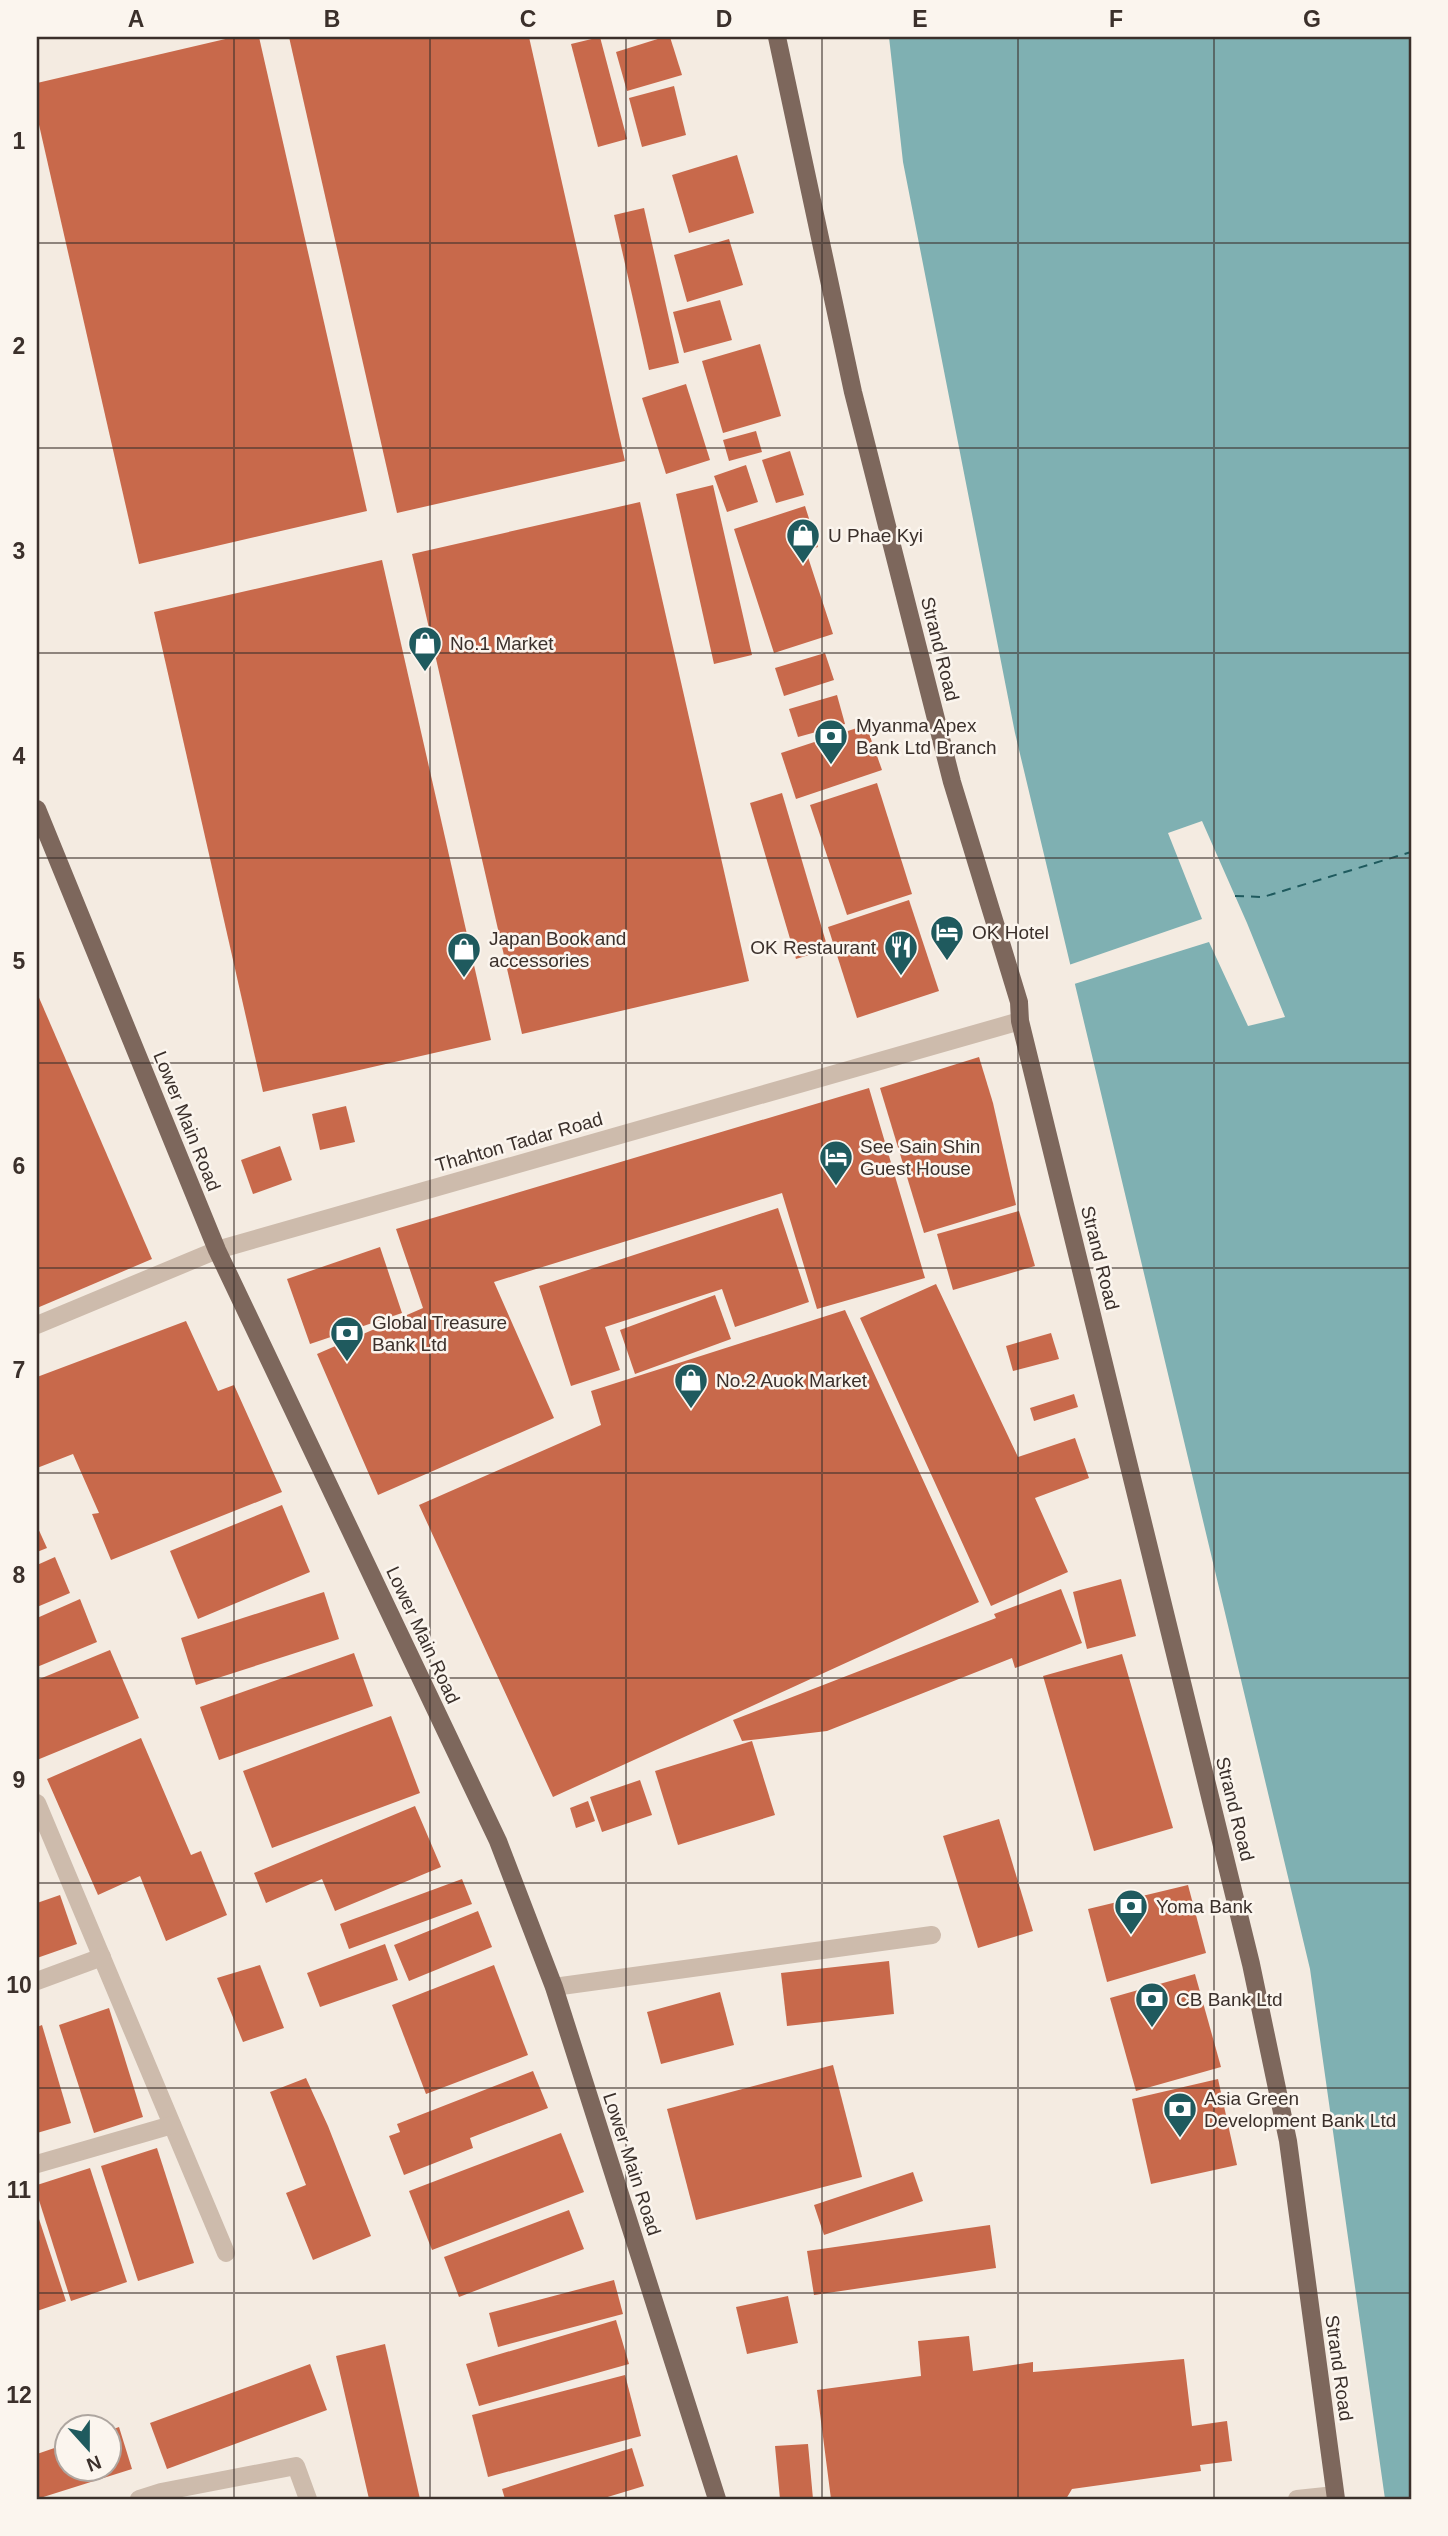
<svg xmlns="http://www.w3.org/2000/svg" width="1448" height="2536" viewBox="0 0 1448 2536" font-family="Arial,sans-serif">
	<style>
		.water { fill: #7fb0b2 }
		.pier { fill: #f4ebe1 }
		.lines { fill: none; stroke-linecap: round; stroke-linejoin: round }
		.ferry { stroke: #1f5a5e; stroke-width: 2; stroke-dasharray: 9 7; stroke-linecap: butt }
		.building { fill: #c8694b }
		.minor { stroke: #cdbbac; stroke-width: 18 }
		.major { stroke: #7d675c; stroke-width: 18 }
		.grid { fill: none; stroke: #3b302b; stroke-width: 2; stroke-opacity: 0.55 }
		.labels { text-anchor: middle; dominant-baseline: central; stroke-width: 5; stroke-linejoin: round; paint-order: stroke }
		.poi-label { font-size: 19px; fill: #3b302b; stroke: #fbf5ee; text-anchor: start }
		.street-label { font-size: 19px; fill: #3b302b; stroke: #fbf5ee }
		.neatline { fill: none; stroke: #3b302b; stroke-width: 2.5 }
		.grid-label { font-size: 23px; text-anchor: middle; font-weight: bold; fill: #3b302b }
	</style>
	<rect width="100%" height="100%" fill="#f4ebe1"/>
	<!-- water -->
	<path class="water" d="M889,37H1411V2499H1385L1310,1969L1015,733L903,162Z"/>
	<!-- pier -->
	<path class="pier" d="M1202,821L1247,923L1285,1017L1248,1026L1209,942L1071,985L1066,966L1202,919L1168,833Z"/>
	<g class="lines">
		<!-- ferry -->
		<path class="ferry" d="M1235,896L1263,897L1411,852"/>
	</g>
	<!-- building -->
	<g class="building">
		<path d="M234,37H259L367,511L139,564L37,116V83Z"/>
		<path d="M289,37H529L625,461L397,513Z"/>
		<path d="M600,37L627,139L598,147L571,44Z"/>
		<path d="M664,37H670L682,75L627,91L616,52Z"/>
		<path d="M674,86L686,135L642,147L629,98Z"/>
		<path d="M737,155L754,213L689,233L672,175Z"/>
		<path d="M644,208L679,363L649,370L614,215Z"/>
		<path d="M729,239L743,285L687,302L674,255Z"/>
		<path d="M720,300L732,340L684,353L673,312Z"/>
		<path d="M760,344L781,416L723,433L702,361Z"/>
		<path d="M686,384L710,460L666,474L642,398Z"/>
		<path d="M756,431L762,452L729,461L723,440Z"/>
		<path d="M790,451L804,495L776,503L762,460Z"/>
		<path d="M746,465L758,502L727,512L714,476Z"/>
		<path d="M713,485L752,655L714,664L676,494Z"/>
		<path d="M640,502L749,981L522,1034L412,554Z"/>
		<path d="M805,506L818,547L806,551L833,634L774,653L734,529Z"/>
		<path d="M382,560L491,1040L263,1092L154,612Z"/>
		<path d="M825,653L834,680L784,696L775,668Z"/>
		<path d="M837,695L845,724L798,737L789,709Z"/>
		<path d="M866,725L882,770L796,799L781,753Z"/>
		<path d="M877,783L912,894L847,915L810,805Z"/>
		<path d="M782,793L828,949L796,959L750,803Z"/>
		<path d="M909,900L939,991L857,1018L828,927Z"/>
		<path d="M37,993L152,1259L37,1308Z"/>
		<path d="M979,1057L993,1103L1016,1205L924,1233L880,1088Z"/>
		<path d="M869,1088L925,1278L817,1309L782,1193L494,1282L554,1418L378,1495L317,1354L423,1308L396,1229Z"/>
		<path d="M346,1106L355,1142L320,1150L312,1114Z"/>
		<path d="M280,1146L292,1180L253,1194L241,1160Z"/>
		<path d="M778,1208L809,1302L735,1327L722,1289L605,1327L620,1370L571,1386L539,1286Z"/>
		<path d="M1019,1211L1035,1266L953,1290L937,1234Z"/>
		<path d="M380,1247L402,1313L310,1344L287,1279Z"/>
		<path d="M936,1284L1018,1457L1075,1438L1089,1478L1035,1498L1068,1572L991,1606L860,1318Z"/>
		<path d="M715,1295L731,1339L635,1374L620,1330Z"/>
		<path d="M845,1310L979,1602L553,1797L419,1505L601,1425L591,1391Z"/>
		<path d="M186,1321L218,1391L234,1385L282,1492L111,1560L92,1514L99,1513L73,1454L37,1468V1377Z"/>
		<path d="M1051,1333L1059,1359L1013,1371L1006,1346Z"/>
		<path d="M1074,1394L1078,1407L1034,1421L1030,1408Z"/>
		<path d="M282,1505L310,1572L198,1619L170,1551Z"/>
		<path d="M37,1526L47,1548L37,1552Z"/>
		<path d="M55,1557L70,1593L37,1607V1565Z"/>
		<path d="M1121,1579L1136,1636L1087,1649L1073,1592Z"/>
		<path d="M1061,1589L1082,1643L1015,1668L1012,1658L827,1731L742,1741L733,1720L996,1618L994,1614Z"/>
		<path d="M324,1592L339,1639L196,1685L181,1638Z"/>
		<path d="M80,1599L97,1642L37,1667V1618Z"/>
		<path d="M110,1650L139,1718L37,1760V1680Z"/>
		<path d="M354,1653L373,1706L219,1760L200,1707Z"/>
		<path d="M1122,1654L1173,1828L1094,1851L1043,1676Z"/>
		<path d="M391,1716L420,1793L272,1848L243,1771Z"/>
		<path d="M141,1738L191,1855L201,1851L227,1915L166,1941L140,1876L98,1895L47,1779Z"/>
		<path d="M752,1741L775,1815L678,1845L655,1771Z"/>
		<path d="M640,1780L652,1815L602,1832L590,1797Z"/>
		<path d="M588,1801L595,1821L576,1828L570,1808Z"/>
		<path d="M415,1806L441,1867L335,1911L322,1879L266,1903L254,1873Z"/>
		<path d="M999,1819L1033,1931L978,1948L943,1836Z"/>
		<path d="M462,1879L472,1904L349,1949L340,1924Z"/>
		<path d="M1188,1885L1206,1953L1107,1982L1088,1909Z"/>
		<path d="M60,1895L77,1944L37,1958V1903Z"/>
		<path d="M478,1911L492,1947L409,1981L394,1945Z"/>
		<path d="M385,1944L398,1980L320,2007L307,1973Z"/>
		<path d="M889,1961L894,2014L787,2026L781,1973Z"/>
		<path d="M260,1965L284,2028L243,2042L217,1978Z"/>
		<path d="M494,1965L528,2055L426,2094L392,2005Z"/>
		<path d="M1195,1974L1221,2067L1136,2091L1110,1998Z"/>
		<path d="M720,1992L734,2045L661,2064L647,2012Z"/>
		<path d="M109,2008L143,2117L94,2133L59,2025Z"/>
		<path d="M42,2025L71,2123L37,2133V2027Z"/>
		<path d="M833,2065L862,2177L696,2220L667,2109Z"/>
		<path d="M533,2071L548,2108L470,2138L473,2148L404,2175L389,2136L400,2132L397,2124Z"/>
		<path d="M306,2078L328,2126L371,2236L313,2260L286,2193L306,2185L270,2092Z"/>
		<path d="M1218,2079L1237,2165L1151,2184L1132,2099Z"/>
		<path d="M561,2133L584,2192L432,2250L409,2191Z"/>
		<path d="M157,2148L194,2263L138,2281L101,2166Z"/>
		<path d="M90,2168L127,2282L71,2301L37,2194V2185Z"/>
		<path d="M913,2172L923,2201L824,2235L814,2205Z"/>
		<path d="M569,2210L584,2249L459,2297L444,2257Z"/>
		<path d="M37,2213L66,2301L37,2311Z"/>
		<path d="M990,2225L996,2268L814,2295L807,2251Z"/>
		<path d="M614,2280L623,2314L498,2347L489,2313Z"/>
		<path d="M788,2296L798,2343L747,2354L736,2307Z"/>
		<path d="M616,2320L629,2364L479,2406L466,2364Z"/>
		<path d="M969,2336L973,2371L1033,2362V2372L1184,2359L1192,2426L1227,2421L1232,2461L1200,2465L1201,2471L1072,2489L1066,2499H831L817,2390L921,2376L918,2341Z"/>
		<path d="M385,2344L420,2499H369L336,2356Z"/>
		<path d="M310,2364L327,2410L167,2469L150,2423Z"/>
		<path d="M625,2375L641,2436L488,2477L472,2415Z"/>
		<path d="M119,2427L132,2469L37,2499V2454L66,2444V2470H108V2431Z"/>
		<path d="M808,2444L813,2499H780L775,2446Z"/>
		<path d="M632,2448L644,2486L601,2499H505L502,2489Z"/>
	</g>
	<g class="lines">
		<!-- minor -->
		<g class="minor">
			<path d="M37,1325L217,1250L1020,1021"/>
			<path d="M37,1803L226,2253"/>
			<path d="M37,1981L102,1957"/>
			<path d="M554,1987L932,1935"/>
			<path d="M37,2164L172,2125"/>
			<path d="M139,2499L161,2492L296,2466L308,2499"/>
			<path d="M1297,2499L1335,2495"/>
		</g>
		<!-- major -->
		<g class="major">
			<path d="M777,37L853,392L952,782L1019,1002L1020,1021L1251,1964L1288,2141L1336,2499"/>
			<path d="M37,809L217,1250L498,1841L554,1987L717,2499"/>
		</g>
	</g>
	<!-- grid -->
	<path class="grid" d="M234,37V2499M430,37V2499M626,37V2499M822,37V2499M1018,37V2499M1214,37V2499M37,243H1411M37,448H1411M37,653H1411M37,858H1411M37,1063H1411M37,1268H1411M37,1473H1411M37,1678H1411M37,1883H1411M37,2088H1411M37,2293H1411"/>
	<!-- icons -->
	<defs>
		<g id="shop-pin" transform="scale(1.75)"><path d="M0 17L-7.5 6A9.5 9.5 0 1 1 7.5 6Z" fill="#1f5a5e" stroke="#fbf5ee"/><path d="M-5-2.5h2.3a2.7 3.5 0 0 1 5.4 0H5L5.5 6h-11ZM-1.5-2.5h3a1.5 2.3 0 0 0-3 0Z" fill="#fff"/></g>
		<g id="bank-pin" transform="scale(1.75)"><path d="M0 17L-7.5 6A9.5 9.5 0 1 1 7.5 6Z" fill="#1f5a5e" stroke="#fbf5ee"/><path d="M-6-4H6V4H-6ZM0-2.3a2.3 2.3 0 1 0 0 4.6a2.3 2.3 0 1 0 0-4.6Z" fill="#fff"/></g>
		<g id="hotel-pin" transform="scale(1.75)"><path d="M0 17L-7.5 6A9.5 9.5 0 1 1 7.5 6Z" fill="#1f5a5e" stroke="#fbf5ee"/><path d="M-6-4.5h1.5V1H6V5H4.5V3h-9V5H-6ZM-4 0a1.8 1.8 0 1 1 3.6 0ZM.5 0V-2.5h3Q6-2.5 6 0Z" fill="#fff"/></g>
		<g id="restaurant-pin" transform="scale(1.75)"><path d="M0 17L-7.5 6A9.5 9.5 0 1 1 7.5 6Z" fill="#1f5a5e" stroke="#fbf5ee"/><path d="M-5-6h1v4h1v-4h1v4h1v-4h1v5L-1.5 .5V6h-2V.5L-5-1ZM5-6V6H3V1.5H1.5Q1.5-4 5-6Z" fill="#fff"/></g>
	</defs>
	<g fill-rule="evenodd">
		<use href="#shop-pin" x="803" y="535"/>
		<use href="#shop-pin" x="425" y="643"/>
		<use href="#bank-pin" x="831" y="736"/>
		<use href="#hotel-pin" x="947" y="932"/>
		<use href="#restaurant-pin" x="901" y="947"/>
		<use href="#shop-pin" x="464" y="949"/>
		<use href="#hotel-pin" x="836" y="1157"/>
		<use href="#bank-pin" x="347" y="1333"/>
		<use href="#shop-pin" x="691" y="1380"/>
		<use href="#bank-pin" x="1131" y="1906"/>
		<use href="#bank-pin" x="1152" y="1999"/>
		<use href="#bank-pin" x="1180" y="2109"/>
	</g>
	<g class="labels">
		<!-- poi labels -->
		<g class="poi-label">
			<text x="828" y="535">U Phae Kyi</text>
			<text x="450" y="643">No.1 Market</text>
			<text x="856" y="725">Myanma Apex<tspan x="856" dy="22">Bank Ltd Branch</tspan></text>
			<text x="972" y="932">OK Hotel</text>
			<text x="489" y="938">Japan Book and<tspan x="489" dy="22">accessories</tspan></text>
			<text x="876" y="947" text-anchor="end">OK Restaurant</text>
			<text x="860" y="1146">See Sain Shin<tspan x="860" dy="22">Guest House</tspan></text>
			<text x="372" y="1322">Global Treasure<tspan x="372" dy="22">Bank Ltd</tspan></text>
			<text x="716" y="1380">No.2 Auok Market</text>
			<text x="1156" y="1906">Yoma Bank</text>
			<text x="1176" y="1999">CB Bank Ltd</text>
			<text x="1204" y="2098">Asia Green<tspan x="1204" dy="22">Development Bank Ltd</tspan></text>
		</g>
		<!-- street labels -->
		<g class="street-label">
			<text transform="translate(940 649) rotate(76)">Strand Road</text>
			<text transform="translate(187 1121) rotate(68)">Lower Main Road</text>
			<text transform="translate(519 1142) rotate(-16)">Thahton Tadar Road</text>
			<text transform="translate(1100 1258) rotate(76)">Strand Road</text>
			<text transform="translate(423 1635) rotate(65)">Lower Main Road</text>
			<text transform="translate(1235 1809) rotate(76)">Strand Road</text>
			<text transform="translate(632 2164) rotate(72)">Lower Main Road</text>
			<text transform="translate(1339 2368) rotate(82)">Strand Road</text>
		</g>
	</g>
	<!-- border -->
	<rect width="1448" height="2536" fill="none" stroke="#fbf5ee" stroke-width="77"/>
	<!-- north arrow -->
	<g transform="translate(88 2448) rotate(159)"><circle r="33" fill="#fbf5ee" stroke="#aea6a0" stroke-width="2"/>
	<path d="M0-5L12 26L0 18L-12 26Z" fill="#1f5a5e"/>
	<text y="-10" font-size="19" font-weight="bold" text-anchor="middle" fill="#3b302b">N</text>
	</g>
	<rect x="38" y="38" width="1372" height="2460" class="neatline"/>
	<g class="grid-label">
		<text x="136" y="27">A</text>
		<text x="332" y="27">B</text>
		<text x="528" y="27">C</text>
		<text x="724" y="27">D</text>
		<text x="920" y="27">E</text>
		<text x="1116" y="27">F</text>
		<text x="1312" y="27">G</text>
		<text x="19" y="149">1</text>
		<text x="19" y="354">2</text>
		<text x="19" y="559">3</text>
		<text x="19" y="764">4</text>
		<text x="19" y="969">5</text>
		<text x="19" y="1174">6</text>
		<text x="19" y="1378">7</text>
		<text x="19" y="1583">8</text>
		<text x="19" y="1788">9</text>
		<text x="19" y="1993">10</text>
		<text x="19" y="2198">11</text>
		<text x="19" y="2403">12</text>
	</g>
</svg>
